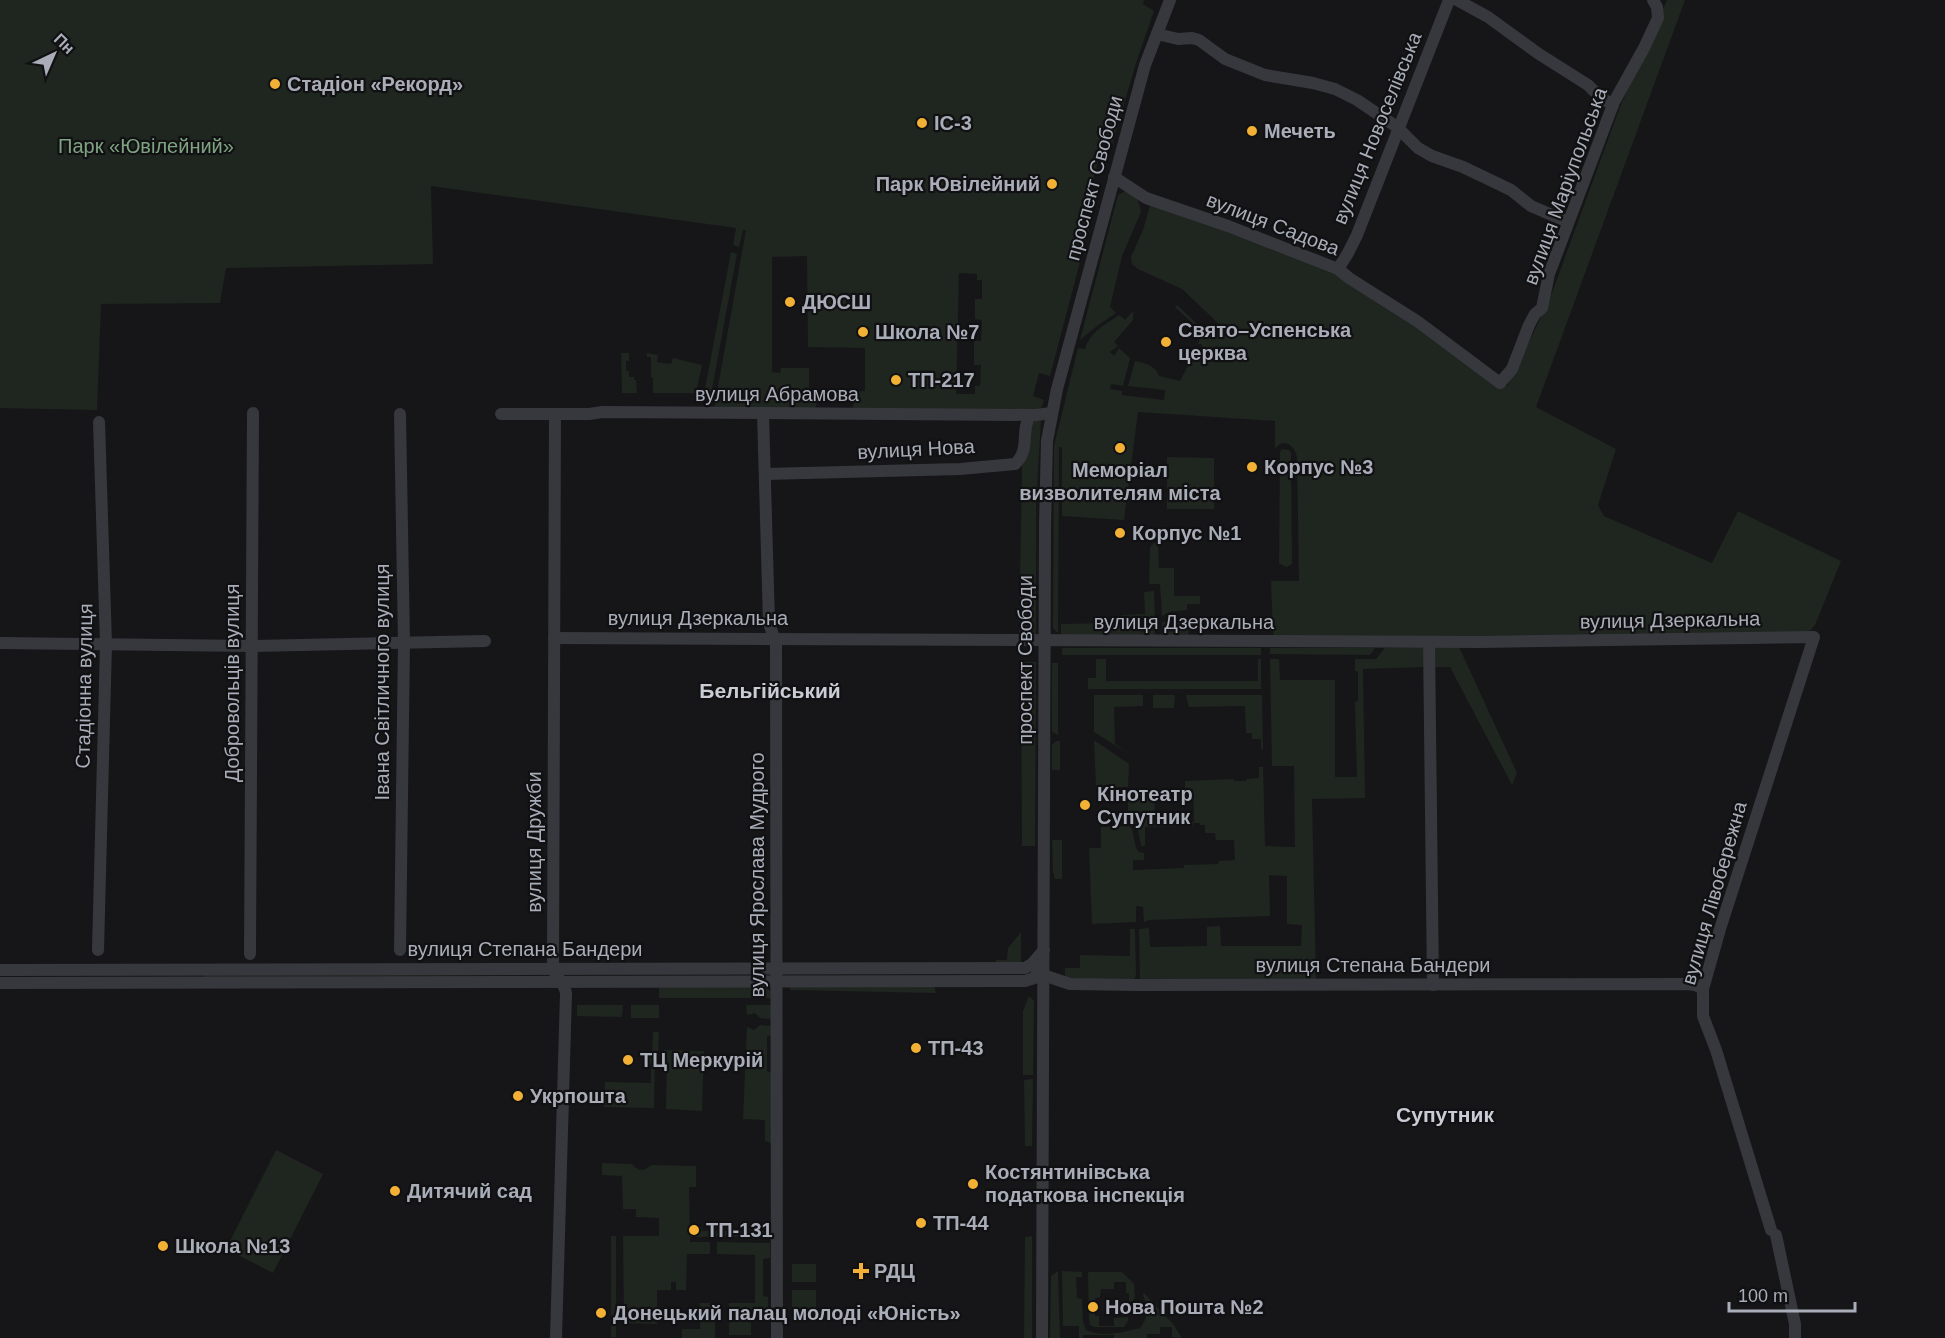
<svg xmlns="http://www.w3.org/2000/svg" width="1945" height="1338" viewBox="0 0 1945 1338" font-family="Arial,sans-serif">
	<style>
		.green { fill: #1e261f; fill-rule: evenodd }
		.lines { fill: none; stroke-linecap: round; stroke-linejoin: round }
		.minor { stroke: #37383d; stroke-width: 12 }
		.poi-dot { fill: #f2b134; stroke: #111113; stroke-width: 2 }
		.labels { text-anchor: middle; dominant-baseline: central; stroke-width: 4.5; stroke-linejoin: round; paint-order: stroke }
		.poi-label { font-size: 20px; font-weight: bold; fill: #a8adb8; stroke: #111113; text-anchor: start }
		.street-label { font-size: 20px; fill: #a8adb8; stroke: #111113 }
		.park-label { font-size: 20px; fill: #7fa381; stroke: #111113 }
		.neighbourhood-label { font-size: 21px; font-weight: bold; fill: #c9ccd4; stroke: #111113 }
	</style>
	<rect width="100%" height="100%" fill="#161618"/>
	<!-- green -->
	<g class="green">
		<path d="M0,0H1144L1143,4L1154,11L1136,63L1112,145L1103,143L1090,191L1098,194L1050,376L1039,373L1033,396L1044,400L1042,407L1038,410L853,409L854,392L865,391V348L808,347L807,256L772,257V372L780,373L781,368H809V392H820L815,409H714L746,230H743L739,247L733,245L736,228L431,186L433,264L226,268L220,303L101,304L97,410L0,408ZM959,273L977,274V280H982V299H975V319L982,320L981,341H974V365H981L980,386H975V394H956Z"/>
		<path d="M1667,0H1685L1536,407L1616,449L1598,505L1604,516L1712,563L1738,511L1841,561L1815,625L1811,630L1805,632L1483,637H1275L1273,633L1271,581H1299L1297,457C1294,445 1283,437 1275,449V421L1138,412L1124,520L1062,516V447H1059L1058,633L1053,628L1054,446L1078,348L1085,349C1090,332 1104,325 1119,315L1125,320L1133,311V320L1114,342L1118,346L1110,352L1114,356L1119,348L1130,358L1123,386L1111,384L1110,389L1122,391V395L1164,400L1165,390L1128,386L1135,361C1145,363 1155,365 1159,376L1180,381L1191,360L1201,359L1202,344H1198L1202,332L1175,307L1177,305L1210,336L1220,325L1182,289L1138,269L1132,264L1131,257L1143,230L1150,206L1153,204L1335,272L1499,384L1507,386L1549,301L1620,107Z"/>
		<path d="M1126,191L1138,200L1141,212L1122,256L1110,307L1116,313L1097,326L1080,340L1118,195Z"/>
		<path d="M731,252L737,254L710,400L703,399Z"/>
		<path d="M621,353H629V361H626V371H629V377H634V380H636L637,393H622Z"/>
		<path d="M647,353L658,355L657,362L671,364L673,358L702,365L696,393H653V378L651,377V357H647Z"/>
		<path d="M1041,419L1036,507V633L1033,637L1019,638L1022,465L1031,421Z"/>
		<path d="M1282,449L1289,450L1291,453L1292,564L1286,567L1279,563L1280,452Z"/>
		<path d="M1167,457L1214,458V509H1167Z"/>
		<path d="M1154,543H1158L1159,568H1174V596H1200V604H1187V610L1169,612L1162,616L1160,584H1149L1150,547Z"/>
		<path d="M1154,591L1155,617L1121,618V615L1145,614L1144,592Z"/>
		<path d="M1155,622V635L1061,636V624Z"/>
		<path d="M1162,622H1187L1189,635H1162Z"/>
		<path d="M1423,647L1424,667L1363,669L1365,798L1312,799L1316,980L1140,982L1139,929L1149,928L1150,947L1207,946V927L1220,926L1221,946H1301L1302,925L1287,924V876L1269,875L1270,916L1149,920L1144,922L1143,907L1136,906V922L1092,924L1089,848H1101V827L1129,826L1132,829L1136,848L1139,852L1144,853V860H1133V870L1184,868V865L1218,864L1219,861L1235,860L1234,840H1216L1215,833H1205V825H1200V823H1193V826L1145,827V845L1142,847C1138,836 1141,827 1128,821V794H1154L1156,825L1160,824V814L1185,813L1186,822H1194L1193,789H1185V781L1233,779L1234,781H1246L1247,779L1259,778V767H1263L1265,846L1295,847L1294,766H1272L1270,659H1279L1280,680H1335V777H1357L1355,702L1358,701V671H1355V659H1376L1385,648Z"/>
		<path d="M1434,647H1459L1517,773L1512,785L1450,667H1434Z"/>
		<rect x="1062" y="648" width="199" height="7"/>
		<path d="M1270,648H1375L1370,655L1270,654Z"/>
		<path d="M1096,659H1106V681H1258V659H1261V689H1088V678H1096Z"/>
		<path d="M1021,662H1036L1035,846H1022Z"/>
		<path d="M1052,663H1058V735L1052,732Z"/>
		<path d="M1094,695H1143V706L1114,707L1115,744L1131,755L1094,732Z"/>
		<path d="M1153,695H1175L1174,708H1153Z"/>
		<path d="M1186,695H1262L1263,749H1261V739H1252V733H1246L1245,706L1189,707Z"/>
		<path d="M1094,740L1129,764L1128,787H1096Z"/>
		<path d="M1056,741H1060V770H1052V745Z"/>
		<path d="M1052,840H1062V879H1055L1053,872Z"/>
		<path d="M1130,929H1135L1136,976L1132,982L1065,978V968H1080V955L1130,956Z"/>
		<path d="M1021,932V962L996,963V960H1007L1008,948Z"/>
		<path d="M203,975H532L205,977Z"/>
		<path d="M934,985L936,993L790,990V986Z"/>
		<path d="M659,986H764L773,993L774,998H659Z"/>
		<path d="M1029,996L1034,1001L1033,1075H1023V1011Z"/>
		<path d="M577,1005H623L622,1017L577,1016Z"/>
		<rect x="631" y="1005" width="28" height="13"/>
		<path d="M746,1005H774L773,1019L760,1018L755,1013L747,1015Z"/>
		<path d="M760,1025L773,1026V1035L767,1036V1071L773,1074V1144L765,1141V1120L743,1119L747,1027L754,1030Z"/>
		<path d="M653,1032H659L658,1056H655L654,1108L604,1107L605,1082L651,1083V1064L649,1063V1057L652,1056Z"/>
		<path d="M664,1050L704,1051L702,1111L666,1109L667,1057L664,1056Z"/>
		<path d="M1033,1079L1032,1146H1025L1024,1080Z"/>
		<path d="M276,1150L323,1174L273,1273L226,1249Z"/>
		<path d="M602,1163L632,1164C637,1171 645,1172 651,1165L696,1166V1187H689L690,1234H698L697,1227H701L702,1231H768L773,1234V1236L690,1237V1242H710V1254H687L686,1290H676V1282H671V1290H657V1324L624,1323L623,1236H659V1218L636,1217V1209H623L622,1176L602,1175Z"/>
		<rect x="611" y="1236" width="5" height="101"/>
		<path d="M1032,1236V1338H1024L1025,1237Z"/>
		<path d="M717,1242L770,1243V1258L763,1259V1296L768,1297V1310L729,1309V1303H755V1255L717,1254Z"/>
		<rect x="792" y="1264" width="24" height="18"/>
		<path d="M1058,1271L1060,1338H1050L1051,1276Z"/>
		<path d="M1062,1271L1082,1272V1277H1076L1077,1298L1082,1299L1083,1322L1086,1330C1101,1338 1124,1332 1140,1328C1149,1317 1148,1307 1143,1295L1144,1293L1173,1324L1182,1338L1172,1337V1327H1160V1334H1147V1338H1114V1335H1083V1338H1079V1326H1063Z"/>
		<path d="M1088,1272H1122L1134,1284L1135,1297L1133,1301H1129V1293H1126V1282H1114V1289H1101L1100,1297L1095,1298V1316H1099V1326H1114V1318L1128,1317V1321L1124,1327H1094L1090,1325L1089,1320Z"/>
		<rect x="792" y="1290" width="24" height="22"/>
		<path d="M700,1303H720V1313L715,1314V1338H682V1329H700Z"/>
		<rect x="729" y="1316" width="22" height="19"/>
	</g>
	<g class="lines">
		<!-- minor -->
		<g class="minor">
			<path d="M1457,0L1488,17L1539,54L1588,85L1600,97L1613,105"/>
			<path d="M1157,34L1178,39L1192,38L1199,40L1225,59L1265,75L1313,83L1335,89L1357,100L1397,127L1418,148L1432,156L1463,167L1511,190L1531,206L1568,222"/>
			<path d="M1114,177L1146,198L1228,226L1338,269L1349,278L1417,321L1500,383L1512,369L1529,325L1535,314L1542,308L1549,274L1614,102L1644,48L1658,18L1657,7L1653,0"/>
			<path d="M1338,269L1348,253L1357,235L1449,0"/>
			<path d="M763,413L769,623L776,644L777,1338"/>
			<path d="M501,414H589L603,412L1036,415L1051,413"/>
			<path d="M555,414L553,969C557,978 564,982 566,993L556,1338"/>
			<path d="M765,474L960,469L1015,464C1031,449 1020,432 1030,415"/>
			<path d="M554,638L1481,642L1814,637L1720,929L1703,989V1016L1716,1050L1771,1230"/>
			<path d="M1429,642L1433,985"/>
			<path d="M0,643L252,646L485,641"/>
			<path d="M98,950L106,644L99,422"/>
			<path d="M400,950L404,642L400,414"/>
			<path d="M250,954L253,413"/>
			<path d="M0,970L1025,968L1032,964L1044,950"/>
			<path d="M1037,973L1070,984L1138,985L1687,984L1695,985L1703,989"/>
			<path d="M0,983L1025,981L1044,975"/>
			<path d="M1776,1235L1795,1324V1338"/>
			<path d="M1042,1338L1045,525L1047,441L1057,389L1145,65L1170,0"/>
		</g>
	</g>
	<!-- markers -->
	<g class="poi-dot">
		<circle cx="275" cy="84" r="6"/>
		<circle cx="922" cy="123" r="6"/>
		<circle cx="1252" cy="131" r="6"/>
		<circle cx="1052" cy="184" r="6"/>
		<circle cx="790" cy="302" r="6"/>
		<circle cx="863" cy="332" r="6"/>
		<circle cx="1166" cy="342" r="6"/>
		<circle cx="896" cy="380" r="6"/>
		<circle cx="1120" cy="448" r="6"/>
		<circle cx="1252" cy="467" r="6"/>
		<circle cx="1120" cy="533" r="6"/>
		<circle cx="1085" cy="805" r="6"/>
		<circle cx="916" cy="1048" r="6"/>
		<circle cx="628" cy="1060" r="6"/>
		<circle cx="518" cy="1096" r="6"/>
		<circle cx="973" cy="1184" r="6"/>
		<circle cx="395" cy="1191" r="6"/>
		<circle cx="921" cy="1223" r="6"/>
		<circle cx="694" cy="1230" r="6"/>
		<circle cx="163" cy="1246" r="6"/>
		<path d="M858 1262h6v6h6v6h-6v6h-6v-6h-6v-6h6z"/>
		<circle cx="1093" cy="1307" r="6"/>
		<circle cx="601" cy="1313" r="6"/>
	</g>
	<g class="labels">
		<!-- poi labels -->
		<g class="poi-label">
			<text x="287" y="84">Стадіон «Рекорд»</text>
			<text x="934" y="123">ІС-3</text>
			<text x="1264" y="131">Мечеть</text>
			<text x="1040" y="184" text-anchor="end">Парк Ювілейний</text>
			<text x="802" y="302">ДЮСШ</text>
			<text x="1178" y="330">Свято–Успенська<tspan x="1178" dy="23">церква</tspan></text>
			<text x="875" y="332">Школа №7</text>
			<text x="908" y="380">ТП-217</text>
			<text x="1264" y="467">Корпус №3</text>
			<text x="1120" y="470" text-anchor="middle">Меморіал<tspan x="1120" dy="23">визволителям міста</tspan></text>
			<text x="1132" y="533">Корпус №1</text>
			<text x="1097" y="794">Кінотеатр<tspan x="1097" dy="23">Супутник</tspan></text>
			<text x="928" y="1048">ТП-43</text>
			<text x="640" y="1060">ТЦ Меркурій</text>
			<text x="530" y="1096">Укрпошта</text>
			<text x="985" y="1172">Костянтинівська<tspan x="985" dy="23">податкова інспекція</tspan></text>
			<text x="407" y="1191">Дитячий сад</text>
			<text x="933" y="1223">ТП-44</text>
			<text x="706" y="1230">ТП-131</text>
			<text x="175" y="1246">Школа №13</text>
			<text x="874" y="1271">РДЦ</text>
			<text x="1105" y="1307">Нова Пошта №2</text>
			<text x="613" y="1313">Донецький палац молоді «Юність»</text>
		</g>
		<!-- street labels -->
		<g class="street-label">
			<text transform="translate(1377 128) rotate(-68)">вулиця Новоселівська</text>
			<text transform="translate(1094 178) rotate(-75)">проспект Свободи</text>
			<text transform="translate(1565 186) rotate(-70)">вулиця Маріупольська</text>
			<text transform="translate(1273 224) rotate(21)">вулиця Садова</text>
			<text x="777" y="394">вулиця Абрамова</text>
			<text transform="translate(916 449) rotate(-3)">вулиця Нова</text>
			<text x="698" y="618">вулиця Дзеркальна</text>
			<text transform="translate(1670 620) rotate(-1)">вулиця Дзеркальна</text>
			<text x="1184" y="622">вулиця Дзеркальна</text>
			<text transform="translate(1025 660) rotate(-90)">проспект Свободи</text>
			<text transform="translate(382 682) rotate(-90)">Івана Світличного вулиця</text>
			<text transform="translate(232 683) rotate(-90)">Добровольців вулиця</text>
			<text transform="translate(84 686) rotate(-89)">Стадіонна вулиця</text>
			<text transform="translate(534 842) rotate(-90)">вулиця Дружби</text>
			<text transform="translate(757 875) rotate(-90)">вулиця Ярослава Мудрого</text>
			<text transform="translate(1714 893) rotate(-74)">вулиця Лівобережна</text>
			<text x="525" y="949">вулиця Степана Бандери</text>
			<text x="1373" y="965">вулиця Степана Бандери</text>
		</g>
		<!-- park labels -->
		<g class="park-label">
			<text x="146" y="146">Парк «Ювілейний»</text>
		</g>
		<!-- neighbourhood labels -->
		<g class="neighbourhood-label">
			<text x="770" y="690">Бельгійський</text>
			<text x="1445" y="1114">Супутник</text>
		</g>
	</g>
	<!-- north arrow -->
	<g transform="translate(54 54) rotate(44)" stroke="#111113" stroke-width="4.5" paint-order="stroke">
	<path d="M0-4.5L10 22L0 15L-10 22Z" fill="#a8adb8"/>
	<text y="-9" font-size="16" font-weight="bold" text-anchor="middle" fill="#a8adb8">Пн</text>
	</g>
	<!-- scale -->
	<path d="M1729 1302v9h126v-9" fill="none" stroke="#a8adb8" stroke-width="3"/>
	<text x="1738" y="1302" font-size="18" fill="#a8adb8" stroke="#111113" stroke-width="4.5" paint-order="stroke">100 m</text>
</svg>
